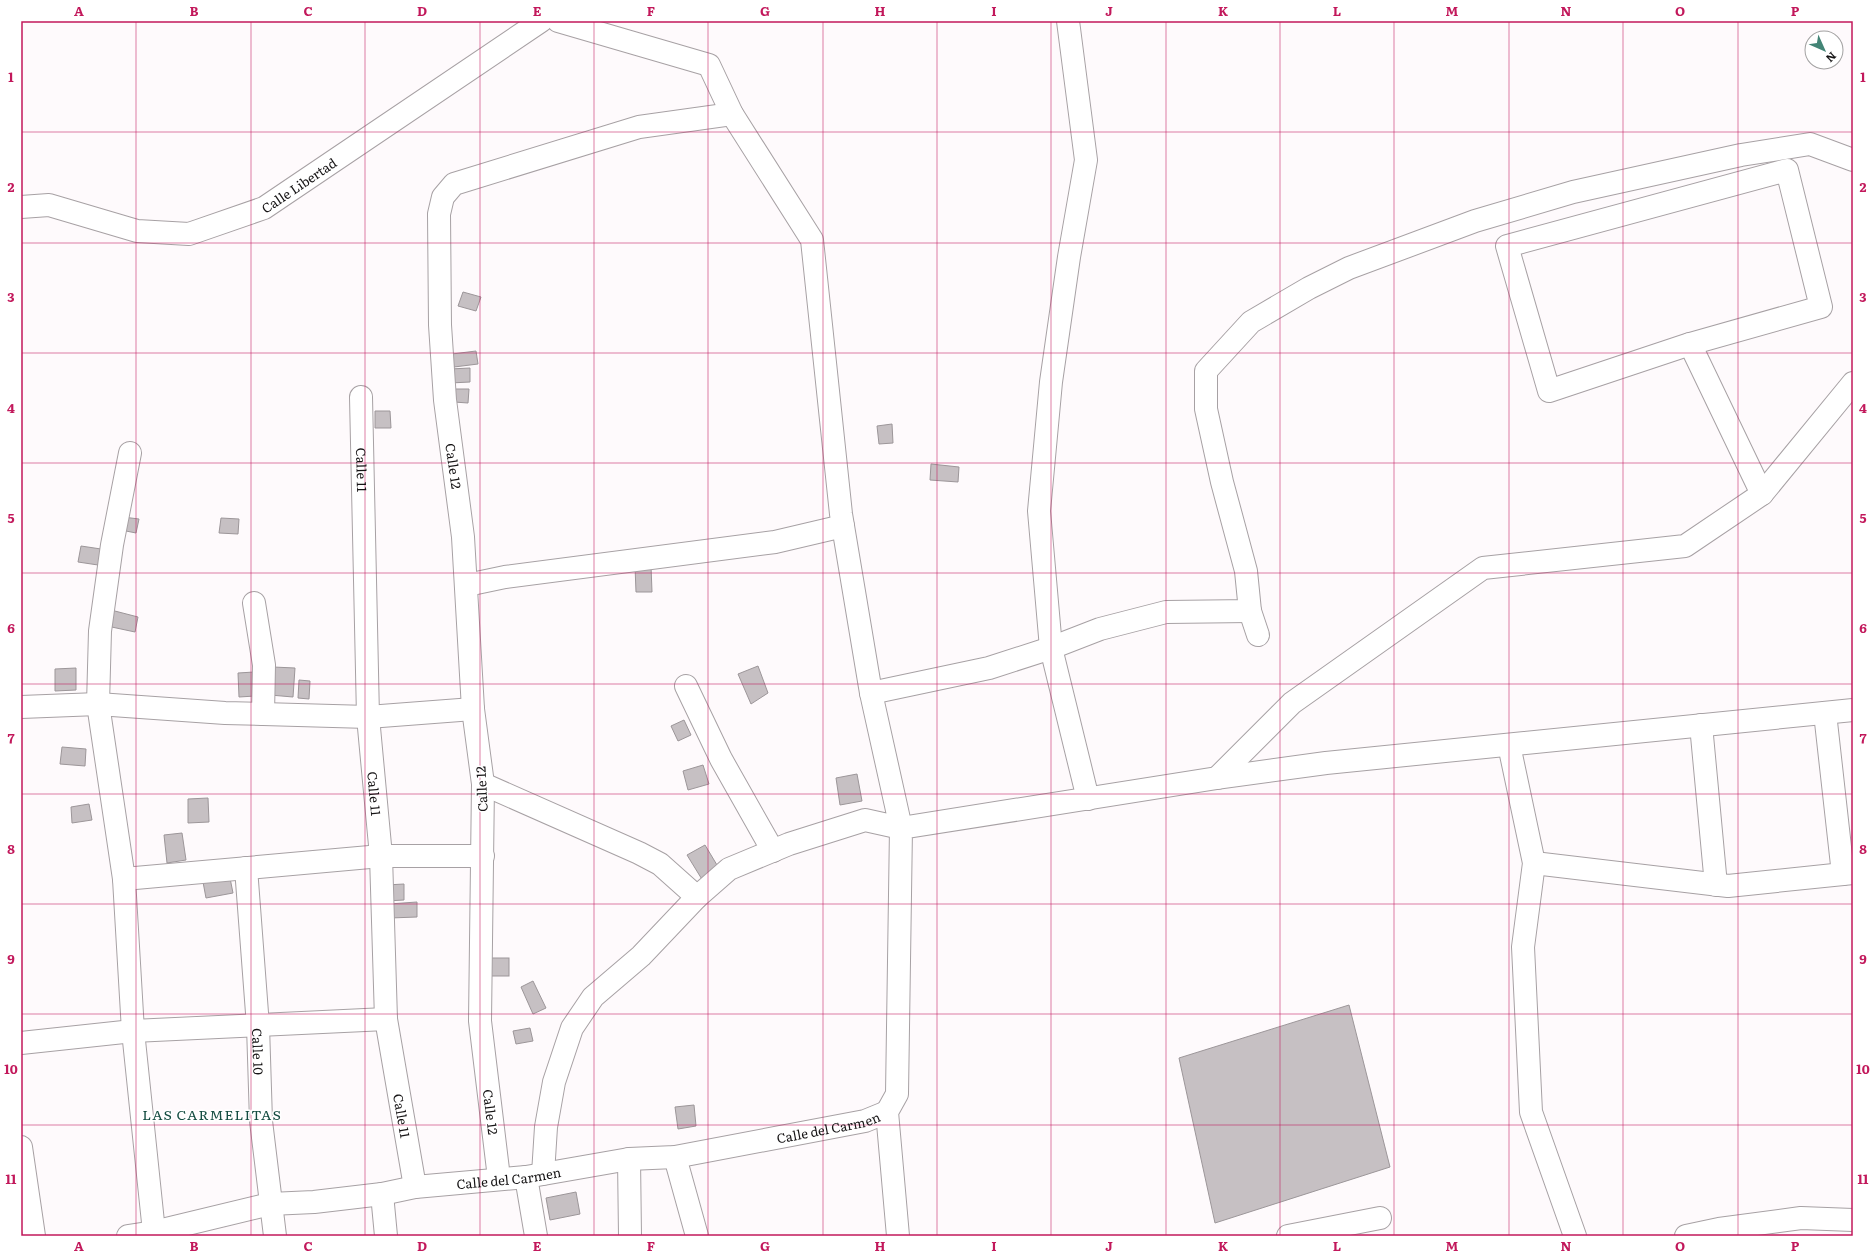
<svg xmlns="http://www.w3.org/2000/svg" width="1874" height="1257" viewBox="0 0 1874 1257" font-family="Literata,serif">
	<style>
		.building { fill: #c6c0c3; stroke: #9c9699 }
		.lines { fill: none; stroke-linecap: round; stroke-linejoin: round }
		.minor-casing { stroke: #a7a1a4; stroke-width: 24 }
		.minor { stroke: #fff; stroke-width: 22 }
		.grid { fill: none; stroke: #c2185b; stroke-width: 1; stroke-opacity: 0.55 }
		.labels { text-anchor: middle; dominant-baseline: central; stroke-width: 3; stroke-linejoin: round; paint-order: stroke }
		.street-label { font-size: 13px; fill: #161415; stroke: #fff }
		.neighbourhood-label { font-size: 14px; letter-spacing: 1px; fill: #154d42; stroke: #fff }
		.neatline { fill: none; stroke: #c2185b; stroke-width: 1.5 }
		.grid-label { font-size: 13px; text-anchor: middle; font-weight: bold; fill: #c2185b }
	</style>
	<rect width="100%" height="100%" fill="#fefafc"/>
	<!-- building -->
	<g class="building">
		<path d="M463,292L481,297L476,311L458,306Z"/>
		<path d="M476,351L478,364L454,367L452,354Z"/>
		<path d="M470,368V382L450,383V369Z"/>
		<path d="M455,389H469L468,403L454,402Z"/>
		<path d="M375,411H390L391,428H375Z"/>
		<path d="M892,424L893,443L879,444L877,426Z"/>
		<path d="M931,464L959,467L958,482L930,480Z"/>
		<path d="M123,517L139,519L136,533L121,530Z"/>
		<path d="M221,518L239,519L238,534L219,533Z"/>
		<path d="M81,546L101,549L98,565L78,562Z"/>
		<path d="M635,566H651L652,592H636Z"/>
		<path d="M111,610L138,617L135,632L107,626Z"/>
		<path d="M758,666L768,693L751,704L738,674Z"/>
		<path d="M273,667L295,668L293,697L270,695Z"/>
		<path d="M76,668V690L55,691V669Z"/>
		<path d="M254,672L255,696L239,697L238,673Z"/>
		<path d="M299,680L310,681L309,699L298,698Z"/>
		<path d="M684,720L691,735L678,741L671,726Z"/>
		<path d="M62,747L86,749L85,766L60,764Z"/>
		<path d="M703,765L709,784L688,790L683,771Z"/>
		<path d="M857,774L862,801L840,805L836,778Z"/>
		<path d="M208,798L209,822L188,823V799Z"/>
		<path d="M89,804L92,820L72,823L71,807Z"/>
		<path d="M182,833L186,860L167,863L164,835Z"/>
		<path d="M705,845L720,870L703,881L687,855Z"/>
		<path d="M230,878L233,893L206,898L203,882Z"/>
		<path d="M404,884V900L386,901V885Z"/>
		<path d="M417,902V917L390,918L389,904Z"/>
		<rect x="489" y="958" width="20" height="18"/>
		<path d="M533,981L546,1008L533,1014L521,987Z"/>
		<path d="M1349,1005L1390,1167L1215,1223L1179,1058Z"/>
		<path d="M530,1028L533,1041L516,1044L513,1031Z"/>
		<path d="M694,1105L696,1126L678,1129L675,1107Z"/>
		<path d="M576,1192L580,1214L550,1220L546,1198Z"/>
	</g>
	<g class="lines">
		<!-- minor casing -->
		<g class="minor-casing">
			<g id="minor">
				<path d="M1068,21L1086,160L1069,257L1051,382L1039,511L1051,648L1088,799"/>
				<path d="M1787,170L1821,307L1690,344L1549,391L1507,246Z"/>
				<path id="s1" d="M21,207L49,205L137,231L189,234L264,208L541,21"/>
				<path d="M1690,344L1762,494"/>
				<path id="s2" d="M361,397L368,717L381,856L386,1019L415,1187"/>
				<path d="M130,453L112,545L100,631L98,704L124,879L133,1031L154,1232"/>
				<path d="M467,585L505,577L775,542L843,526"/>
				<path d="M254,603L264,665L263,714"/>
				<path d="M1250,611L1258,635"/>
				<path d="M686,686L721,759L773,851"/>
				<path d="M871,693L989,668L1051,648L1100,629L1166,612L1250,611L1246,571L1222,482L1206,409V371L1251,322L1309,288L1349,268L1475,221L1573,192L1741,155L1810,144L1853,160"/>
				<path d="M21,707L98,704L225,713L368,717L473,709"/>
				<path d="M1825,713L1843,874"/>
				<path d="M1701,725L1716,885"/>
				<path d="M1509,745L1534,863L1523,947L1531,1112L1575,1236"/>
				<path d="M1217,778L1292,703L1483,568L1685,546L1762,494L1853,383"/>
				<path d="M483,784L639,853L660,864L697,897"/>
				<path d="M1534,863L1728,886L1853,873"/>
				<path id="s3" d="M246,868L258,1026L261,1121L275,1236"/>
				<path d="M124,879L381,856H483"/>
				<path d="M21,1043L133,1031L386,1019"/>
				<path d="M21,1147L34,1236"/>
				<path d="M675,1157L697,1236"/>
				<path d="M629,1159L630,1236"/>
				<path d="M543,1174L546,1127L554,1082L572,1028L593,997L641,956L697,897L729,869L789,844L865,820L901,828L871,693L841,514L812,240L732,114L709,65L558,21"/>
				<path d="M526,1177L536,1236"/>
				<path d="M499,1178L480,1021L483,784L473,709L463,537L445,400L440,325L439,214L443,197L454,184L639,127L732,114"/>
				<path d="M382,1194L386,1236"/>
				<path id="s4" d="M128,1236L154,1232L270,1204L314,1202L382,1194L415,1187L526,1177L629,1159L675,1157L865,1121L887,1112"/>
				<path d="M898,1236L887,1112L897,1094L901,828L1217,778L1326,763L1853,710"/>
				<path d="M1288,1236L1380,1218"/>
				<path d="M1686,1236L1719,1229L1801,1218L1853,1220"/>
			</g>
		</g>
		<!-- minor -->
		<use href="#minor" class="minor"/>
	</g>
	<!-- grid -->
	<path class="grid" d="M136,21V1236M251,21V1236M365,21V1236M480,21V1236M594,21V1236M708,21V1236M823,21V1236M937,21V1236M1051,21V1236M1166,21V1236M1280,21V1236M1394,21V1236M1509,21V1236M1623,21V1236M1738,21V1236M21,132H1853M21,243H1853M21,353H1853M21,463H1853M21,573H1853M21,684H1853M21,794H1853M21,904H1853M21,1014H1853M21,1125H1853"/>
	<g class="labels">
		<!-- street labels -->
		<g class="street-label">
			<text stroke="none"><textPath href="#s1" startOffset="293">Calle Libertad</textPath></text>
			<text transform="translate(454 466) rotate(82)">Calle 12</text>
			<text stroke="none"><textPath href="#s2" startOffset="73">Calle 11</textPath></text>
			<text transform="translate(481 789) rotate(-93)">Calle 12</text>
			<text stroke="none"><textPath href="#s2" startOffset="397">Calle 11</textPath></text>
			<text stroke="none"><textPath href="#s3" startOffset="184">Calle 10</textPath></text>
			<text transform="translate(491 1112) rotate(83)">Calle 12</text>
			<text stroke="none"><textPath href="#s2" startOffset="721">Calle 11</textPath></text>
			<text stroke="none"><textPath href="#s4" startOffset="710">Calle del Carmen</textPath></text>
			<text stroke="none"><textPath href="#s4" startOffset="386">Calle del Carmen</textPath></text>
		</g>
		<!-- neighbourhood labels -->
		<g class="neighbourhood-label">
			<text x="212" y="1114">LAS CARMELITAS</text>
		</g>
	</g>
	<!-- border -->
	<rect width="1874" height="1257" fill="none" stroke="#ffffff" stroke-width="44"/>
	<!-- north arrow -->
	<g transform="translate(1824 50) rotate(135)"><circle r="19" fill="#ffffff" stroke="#a2a1a1"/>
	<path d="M0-3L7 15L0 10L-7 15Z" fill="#438576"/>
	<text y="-6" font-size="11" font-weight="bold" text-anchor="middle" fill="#161415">N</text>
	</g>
	<rect x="22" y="22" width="1830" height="1213" class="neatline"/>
	<g class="grid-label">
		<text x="79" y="16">A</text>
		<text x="194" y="16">B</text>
		<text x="308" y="16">C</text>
		<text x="422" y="16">D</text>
		<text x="537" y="16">E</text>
		<text x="651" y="16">F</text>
		<text x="765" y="16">G</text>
		<text x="880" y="16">H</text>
		<text x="994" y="16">I</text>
		<text x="1109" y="16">J</text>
		<text x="1223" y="16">K</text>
		<text x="1337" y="16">L</text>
		<text x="1452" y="16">M</text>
		<text x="1566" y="16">N</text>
		<text x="1680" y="16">O</text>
		<text x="1795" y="16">P</text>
		<text x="11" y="82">1</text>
		<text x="1863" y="82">1</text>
		<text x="11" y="192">2</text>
		<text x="1863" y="192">2</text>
		<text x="11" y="302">3</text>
		<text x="1863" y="302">3</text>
		<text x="11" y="413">4</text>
		<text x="1863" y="413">4</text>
		<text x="11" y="523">5</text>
		<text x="1863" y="523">5</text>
		<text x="11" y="633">6</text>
		<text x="1863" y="633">6</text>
		<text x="11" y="743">7</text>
		<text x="1863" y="743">7</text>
		<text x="11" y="854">8</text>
		<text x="1863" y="854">8</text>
		<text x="11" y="964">9</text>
		<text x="1863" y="964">9</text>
		<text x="11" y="1074">10</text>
		<text x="1863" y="1074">10</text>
		<text x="11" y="1184">11</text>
		<text x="1863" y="1184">11</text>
		<text x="79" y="1251">A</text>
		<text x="194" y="1251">B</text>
		<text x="308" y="1251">C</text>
		<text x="422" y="1251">D</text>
		<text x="537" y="1251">E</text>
		<text x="651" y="1251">F</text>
		<text x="765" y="1251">G</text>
		<text x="880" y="1251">H</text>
		<text x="994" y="1251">I</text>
		<text x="1109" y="1251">J</text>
		<text x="1223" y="1251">K</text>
		<text x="1337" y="1251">L</text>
		<text x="1452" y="1251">M</text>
		<text x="1566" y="1251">N</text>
		<text x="1680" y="1251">O</text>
		<text x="1795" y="1251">P</text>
	</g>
</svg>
